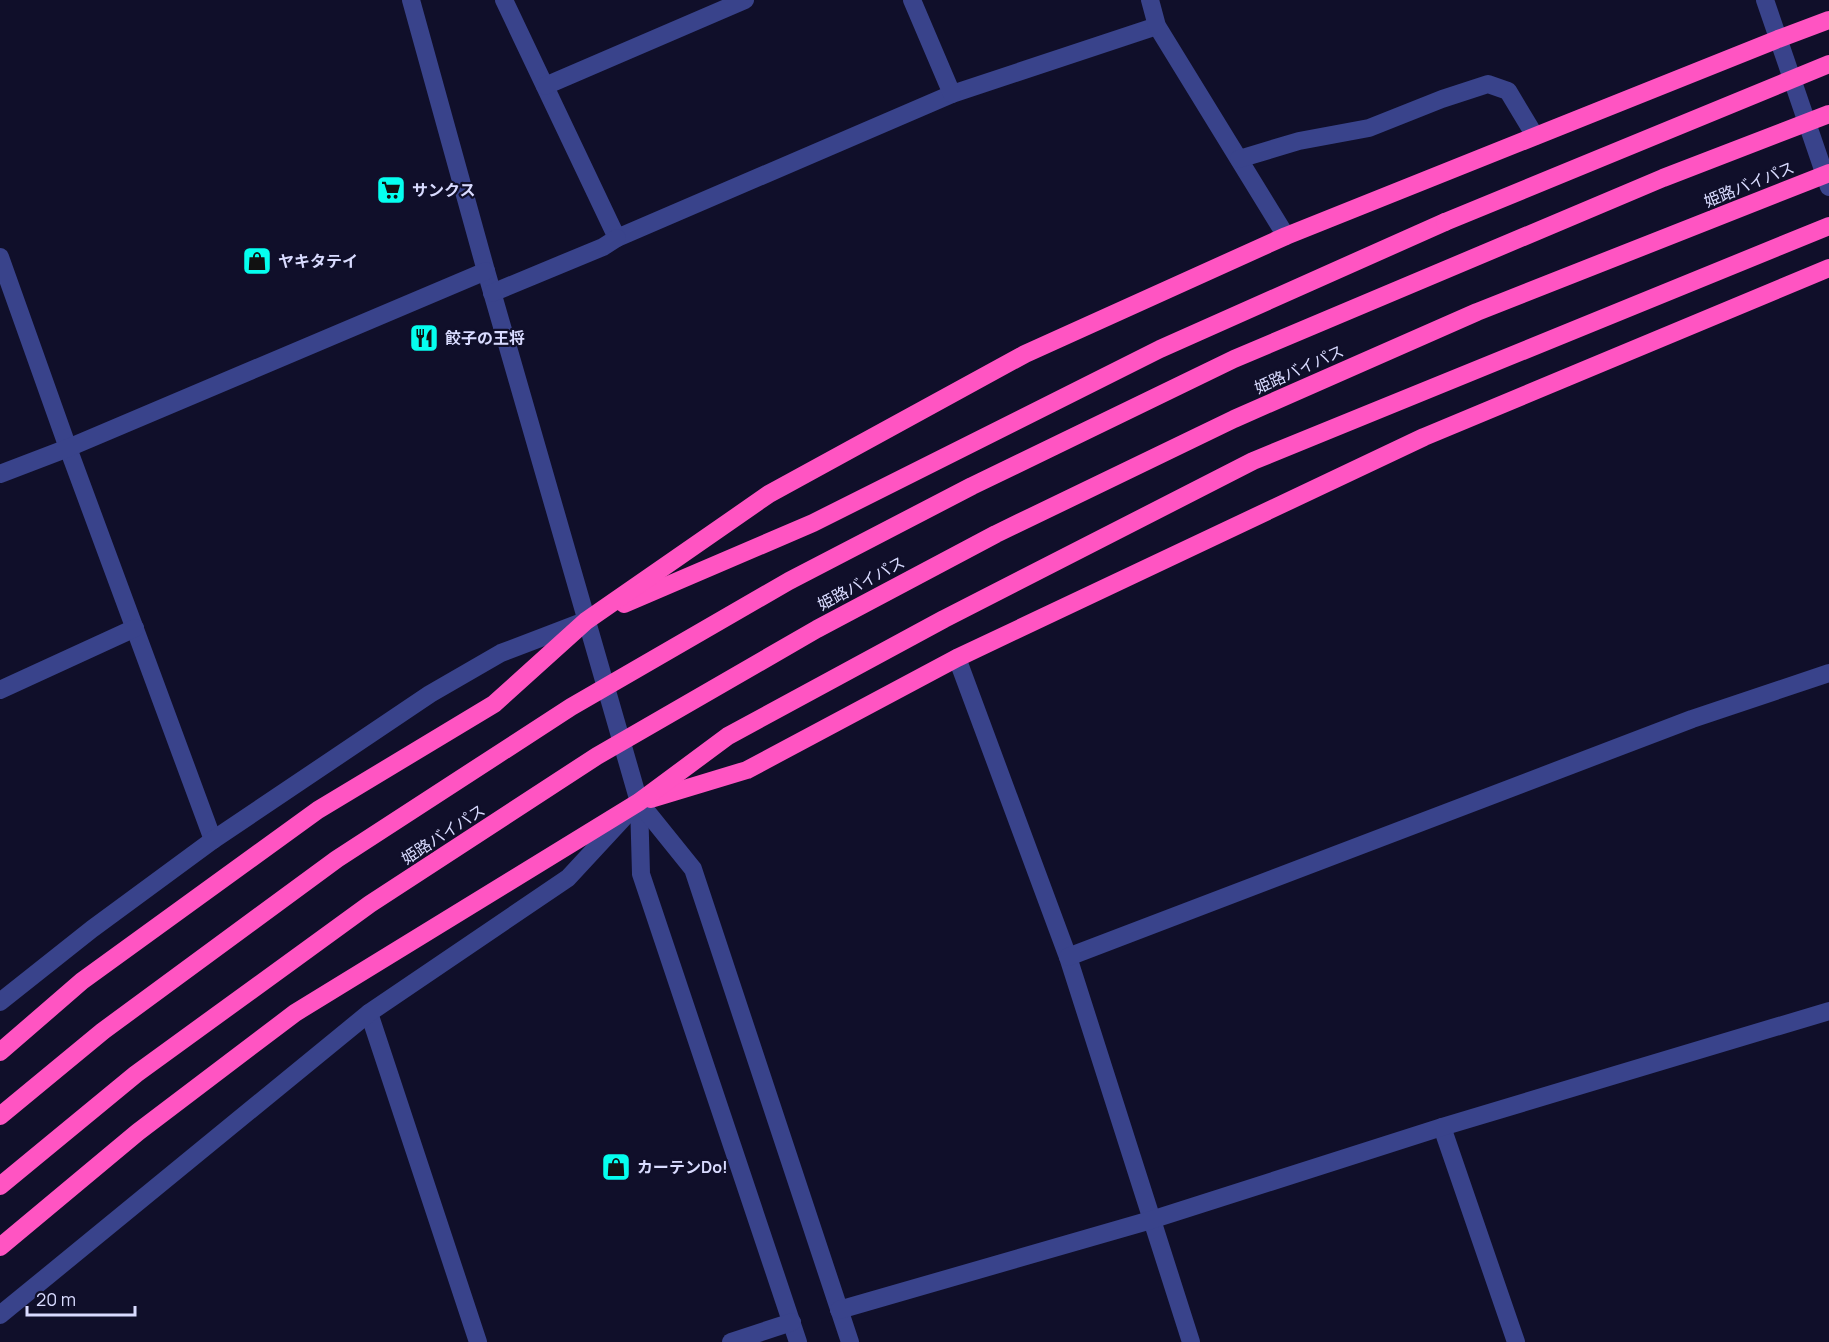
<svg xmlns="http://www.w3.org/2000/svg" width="1829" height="1342" viewBox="0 0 1829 1342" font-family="Manrope,'Noto Sans JP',sans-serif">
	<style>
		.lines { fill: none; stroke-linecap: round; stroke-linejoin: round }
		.minor { stroke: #39438b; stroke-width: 18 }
		.highway { stroke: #ff54c2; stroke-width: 18 }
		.highway-bridge { stroke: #ff54c2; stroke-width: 18 }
		.labels { text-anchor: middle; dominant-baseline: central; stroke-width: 4.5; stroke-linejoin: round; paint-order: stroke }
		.street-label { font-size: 16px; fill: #d9dbff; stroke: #100f2a }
		.poi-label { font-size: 16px; font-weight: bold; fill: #d9dbff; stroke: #100f2a; text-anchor: start }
	</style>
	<rect width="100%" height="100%" fill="#100f2a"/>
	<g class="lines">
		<!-- minor -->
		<g class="minor">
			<path d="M411,0L486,271L639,802L641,874L798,1342"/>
			<path d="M504,0L617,238L952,94L1157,26"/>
			<path d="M912,0L952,94"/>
			<path d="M1150,0L1157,26L1286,236"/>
			<path d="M1765,0L1829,187"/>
			<path d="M545,86L745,0"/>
			<path d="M1239,159L1299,141L1369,128L1442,99L1488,84L1508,91L1535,136"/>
			<path d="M0,257L68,448L213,840"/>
			<path d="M492,293L603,247L617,238"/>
			<path d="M0,474L68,448L486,271"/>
			<path d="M957,658L1068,957L1191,1342"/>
			<path d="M0,690L135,628"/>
			<path d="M639,802L693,869L850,1342"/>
			<path d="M1068,957L1692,719L1829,673"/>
			<path d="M0,1002L92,929L213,840L430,694L501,653L585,621"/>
			<path d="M369,1013L478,1342"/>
			<path d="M1442,1127L1516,1342"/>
			<path d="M839,1310L1151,1220L1442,1127L1829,1011"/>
			<path d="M0,1315L369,1013L568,878L631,810"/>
			<path d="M731,1342L792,1322"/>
		</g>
		<!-- highway -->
		<g class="highway">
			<path d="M624,604L813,523L1160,349L1445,222"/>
			<path d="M651,799L747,770L957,658L1424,437L1829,268"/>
			<path d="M0,1052L82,981L318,810L494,704L586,621L769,494L1025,354L1286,236L1778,39L1829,20"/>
			<path d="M0,1247L138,1132L295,1013L639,802L728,736L944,619L1253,461L1829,226"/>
		</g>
		<!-- highway-bridge -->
		<g class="highway-bridge">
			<path d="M1445,222L1829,64"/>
			<path d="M0,1116L103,1031L337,859L571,707L789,581L972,486L1234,359L1663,178L1829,114"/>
			<path d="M0,1186L136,1074L370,904L597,756L817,629L996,534L1234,419L1477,312L1829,173"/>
		</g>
	</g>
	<!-- icons -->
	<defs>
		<g id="supermarket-square" transform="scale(1.5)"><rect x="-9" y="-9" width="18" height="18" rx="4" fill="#05ffef" stroke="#100f2a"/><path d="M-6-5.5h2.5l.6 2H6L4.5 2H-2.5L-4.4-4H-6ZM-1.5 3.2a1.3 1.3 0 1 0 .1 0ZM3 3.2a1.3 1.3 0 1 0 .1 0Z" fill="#111"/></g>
		<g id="shop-square" transform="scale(1.5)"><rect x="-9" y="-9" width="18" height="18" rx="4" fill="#05ffef" stroke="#100f2a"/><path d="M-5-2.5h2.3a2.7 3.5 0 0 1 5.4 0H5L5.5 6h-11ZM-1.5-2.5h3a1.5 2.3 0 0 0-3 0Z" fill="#111"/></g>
		<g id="restaurant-square" transform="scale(1.5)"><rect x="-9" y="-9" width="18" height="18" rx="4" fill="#05ffef" stroke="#100f2a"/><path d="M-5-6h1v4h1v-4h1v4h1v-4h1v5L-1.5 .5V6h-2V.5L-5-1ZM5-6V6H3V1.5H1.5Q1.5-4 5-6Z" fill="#111"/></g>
	</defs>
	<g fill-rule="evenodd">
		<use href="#supermarket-square" x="391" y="190"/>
		<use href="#shop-square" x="257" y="261"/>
		<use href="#restaurant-square" x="424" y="338"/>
		<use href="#shop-square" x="616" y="1167"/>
	</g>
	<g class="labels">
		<!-- street labels -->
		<g class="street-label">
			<text transform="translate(1749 184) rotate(-22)">姫路バイパス</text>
			<text transform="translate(1299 369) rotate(-24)">姫路バイパス</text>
			<text transform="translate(861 583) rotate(-28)">姫路バイパス</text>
			<text transform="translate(443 834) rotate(-33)">姫路バイパス</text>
		</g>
		<!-- poi labels -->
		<g class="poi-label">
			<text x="412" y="190">サンクス</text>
			<text x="278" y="261">ヤキタテイ</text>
			<text x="445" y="338">餃子の王将</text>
			<text x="637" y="1167">カーテンDo!</text>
		</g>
	</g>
	<!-- scale -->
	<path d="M27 1306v9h108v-9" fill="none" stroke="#d9dbff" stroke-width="3"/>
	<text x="36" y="1306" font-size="18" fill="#d9dbff" stroke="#100f2a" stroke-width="4.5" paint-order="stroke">20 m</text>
</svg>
